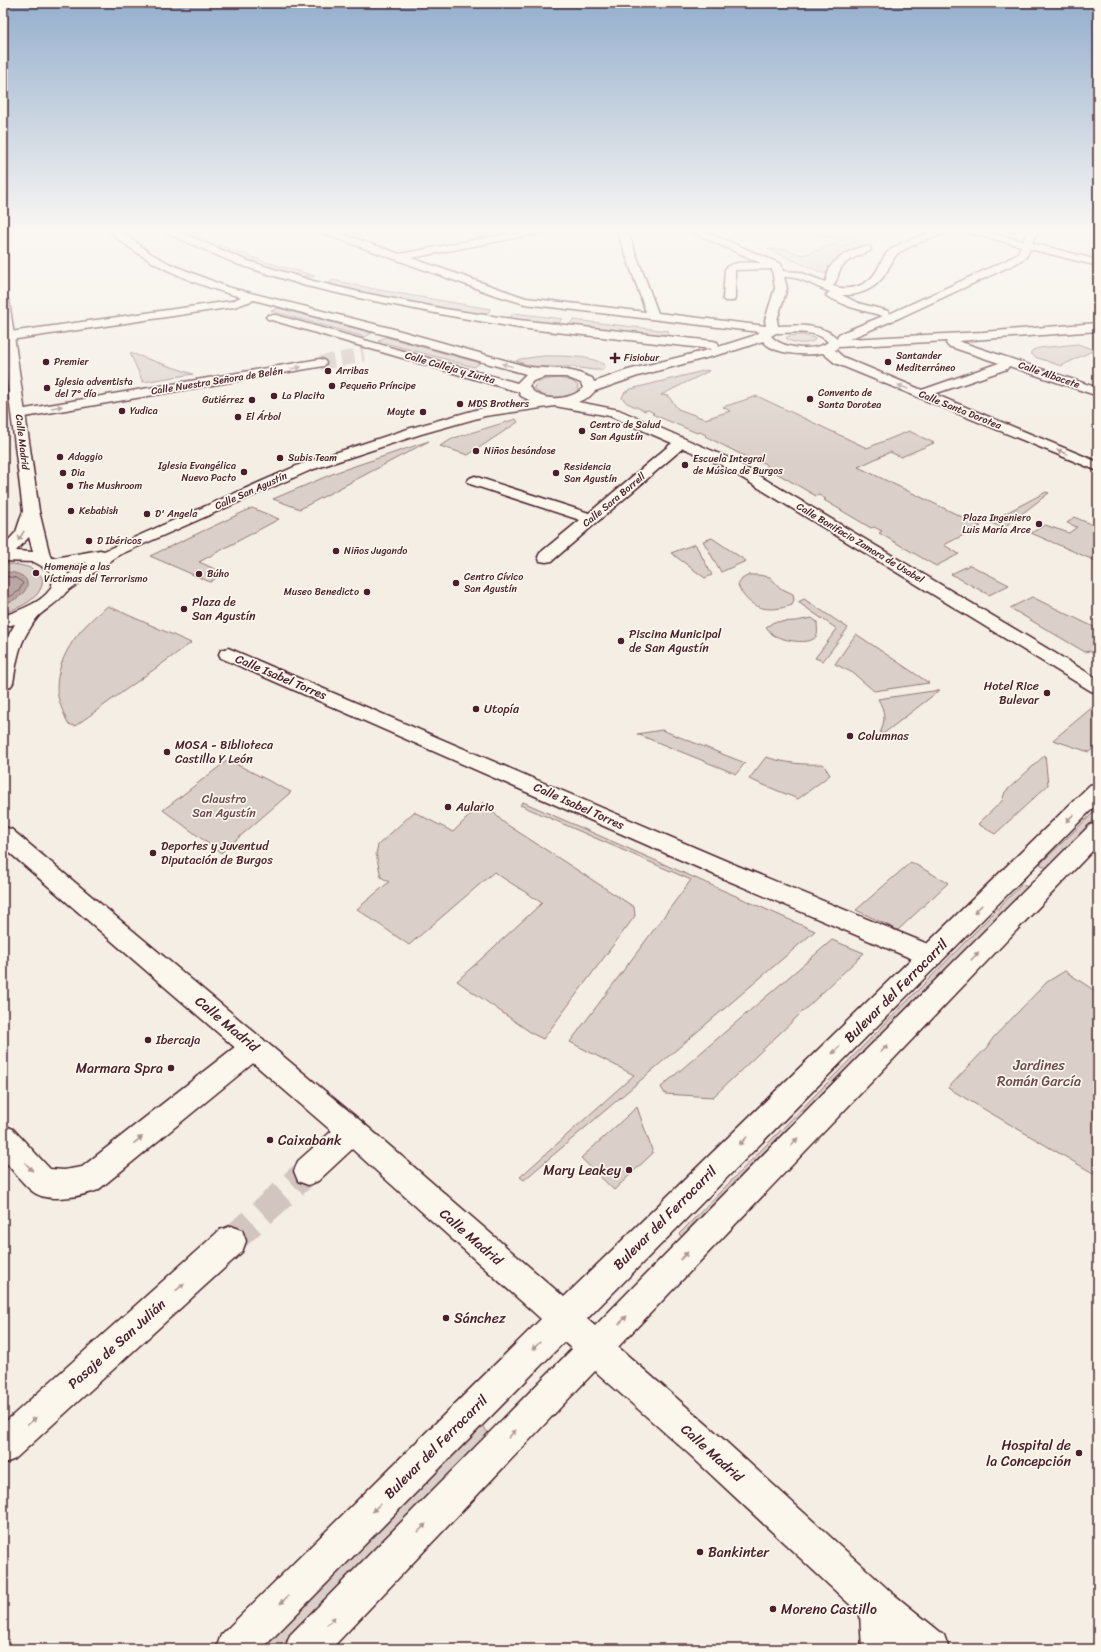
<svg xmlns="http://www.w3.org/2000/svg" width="1101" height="1652" viewBox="0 0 1101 1652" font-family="Sriracha,sans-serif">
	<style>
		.green { fill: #dbd0c9; stroke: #92787a }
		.water { fill: #baa7a5; stroke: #8d7174 }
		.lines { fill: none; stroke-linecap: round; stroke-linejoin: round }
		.shore { stroke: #77555c; stroke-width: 1 }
		.minor-tunnel-far1 { stroke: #d2c5bf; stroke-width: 14; stroke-dasharray: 14 7; stroke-linecap: butt }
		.minor-tunnel { stroke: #d2c5bf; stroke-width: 28; stroke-dasharray: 28 14; stroke-linecap: butt }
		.minor-casing { stroke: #4a1f2b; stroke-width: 3 }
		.major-casing { stroke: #4a1f2b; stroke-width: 3 }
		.minor { fill: #fbf7ec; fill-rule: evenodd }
		.major { fill: #fbf7ec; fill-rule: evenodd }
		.oneway { fill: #ab9695 }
		.poi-dot { fill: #4a1f2b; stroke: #fbf7ec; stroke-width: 1.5 }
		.labels { text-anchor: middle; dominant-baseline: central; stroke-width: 3.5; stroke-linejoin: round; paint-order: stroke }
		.far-poi-label { font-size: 10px; fill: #4a1f2b; stroke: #fbf7ec; text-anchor: start }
		.far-street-label { font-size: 10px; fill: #4a1f2b; stroke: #fbf7ec }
		.poi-label { font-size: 12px; fill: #4a1f2b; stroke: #fbf7ec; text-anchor: start }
		.street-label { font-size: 12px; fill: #4a1f2b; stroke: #fbf7ec }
		.park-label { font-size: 12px; fill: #6e4b52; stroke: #fbf7ec }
		.near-street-label { font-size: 14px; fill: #4a1f2b; stroke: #fbf7ec }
		.near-park-label { font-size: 14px; fill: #6e4b52; stroke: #fbf7ec }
		.near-poi-label { font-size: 14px; fill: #4a1f2b; stroke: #fbf7ec; text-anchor: start }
	</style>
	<rect width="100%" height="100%" fill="#f4eee4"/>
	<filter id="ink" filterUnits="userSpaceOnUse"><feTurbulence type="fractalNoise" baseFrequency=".025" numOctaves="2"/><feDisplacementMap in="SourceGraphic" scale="8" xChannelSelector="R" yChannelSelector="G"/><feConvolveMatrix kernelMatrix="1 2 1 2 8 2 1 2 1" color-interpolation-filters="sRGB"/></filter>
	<g filter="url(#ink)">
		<!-- green -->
		<g class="green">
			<path d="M805,230H854L865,233L840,241Z"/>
			<path d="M853,242L865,245L833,263L825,274L767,249H785L803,255L838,243L844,245Z"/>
			<path d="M219,245L263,261L315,276C299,282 238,257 221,249Z"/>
			<path d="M333,280L379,290L490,309L489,312C472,319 361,291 336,286L329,283Z"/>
			<path d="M278,308L372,333L365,337L271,311Z"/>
			<path d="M514,313L562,319L557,325L516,320L510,317Z"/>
			<path d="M573,320L669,331L667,334L662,335L568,326Z"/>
			<path d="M802,335L814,338L815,340C808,345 792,344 786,338L789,336Z"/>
			<path d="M385,337H386L480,363L474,367L378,341Z"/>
			<path d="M1078,344L1094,350L1061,366L1035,357L1030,353L1033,350L1039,348Z"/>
			<path d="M130,353L193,374L143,382Z"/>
			<path d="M543,356C557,356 598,355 606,367L603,370H593L573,367H535L516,361L520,359Z"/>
			<path d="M707,370L709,371L661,395L668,396L678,409L705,419L730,411L723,407L757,396L867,448L909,431L934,443L901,457L890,452L858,467L981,526L944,545L959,554L936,566L879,533L882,531L874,527L871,528L824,500L826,499L819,495L816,496L766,467L768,466L762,462L758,463L705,436L706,435L700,432L697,433L652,414L654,413L648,410L645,411L627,403L622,398L624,393L631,389Z"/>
			<path d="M558,378L572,381L578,386L577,392C565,399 543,401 534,388L535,385L543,380Z"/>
			<path d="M516,419L518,422L468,455L440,446L454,438Z"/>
			<path d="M429,441L300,509L273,499L337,472Z"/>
			<path d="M1046,492L1049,493L1003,528L989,522Z"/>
			<path d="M252,508L279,519L199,562L224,573L210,582L150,556Z"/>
			<path d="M1074,517L1098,527V562L1031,533L1045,525L1069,533L1077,527L1067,523Z"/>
			<path d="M712,538L746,561L721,572L703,541Z"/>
			<path d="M695,544L712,575L705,578L671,553Z"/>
			<path d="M3,564C19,563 55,569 38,593C30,604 15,609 3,613Z"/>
			<path d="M970,565L1009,585L989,595L951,574Z"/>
			<path d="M749,575H758L770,577L780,588L793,594L794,600L792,605C769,613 748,610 738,585L742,579Z"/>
			<path d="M1032,597L1098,629V656L1089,651L1085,652L1010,608Z"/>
			<path d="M804,599L848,628L823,661L815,658L837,629L798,602Z"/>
			<path d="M108,606L191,643L75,726L68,724C64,713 57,700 57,688C58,653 81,626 108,606Z"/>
			<path d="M812,618L817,622C817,626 818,632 817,635C812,647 780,640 772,634C770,632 768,629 766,627L774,622L796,621Z"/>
			<path d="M856,634L929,683L874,691L853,673L835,664Z"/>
			<path d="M940,690L883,734L880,733C886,720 885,711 878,699Z"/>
			<path d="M1094,706L1098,709V744L1089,752L1053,740Z"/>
			<path d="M662,730L745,763L736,774L637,734Z"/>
			<path d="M1045,755L1048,785L995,834L978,824L1002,801L1005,792Z"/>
			<path d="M766,757C785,763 803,765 823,764L830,775L798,799L749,779Z"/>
			<path d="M228,760L291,792L221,853L163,810Z"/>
			<path d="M483,802L503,822L634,907L635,916L543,1039L533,1034L457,981L542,903L494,872L409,945L357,909L389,882L381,877L376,854L378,845L414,812L453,832Z"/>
			<path d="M523,802L815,931L524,1180L520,1177L634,1075L570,1042L691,880L520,805Z"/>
			<path d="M1098,808V816L1046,868L1040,864Z"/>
			<path d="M911,862L948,883L898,930L856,910Z"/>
			<path d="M1022,884L1027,887L683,1238L679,1234Z"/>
			<path d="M832,940L864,953L713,1097L665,1094L661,1087Z"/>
			<path d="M1065,971L1098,993V1176L948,1088L987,1047L993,1038L1047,982Z"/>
			<path d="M637,1107L653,1153L614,1190L581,1158Z"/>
			<path d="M482,1425L489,1434L278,1649H261Z"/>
		</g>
		<!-- water -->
		<path class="water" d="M3,572C16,571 37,578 22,594C17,599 10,602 3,605Z"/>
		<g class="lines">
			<!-- shore -->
			<path class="shore" d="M3,576L17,578L23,583L19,591L3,601"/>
			<!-- minor-tunnel-far1 -->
			<path class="minor-tunnel-far1" d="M320,363L364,355"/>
			<!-- minor-tunnel -->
			<path class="minor-tunnel" d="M231,1241L308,1171"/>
			<!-- minor casing -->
			<g class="minor-casing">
				<g id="minor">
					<path d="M108,230H119L150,253L170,264L227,287L390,328L529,367L561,369L576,372L592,378L594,382L628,370L712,349L519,328L445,315L359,298L306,286L237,264L164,232L163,230H175L245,260L313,281L359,292L445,309L519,320L713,341L717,342L719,345L718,347L753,336L760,332L525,304L495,295L319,232L318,230H331L400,254L527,230H546L545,232L541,233L411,258L526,298L646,312L617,230H627L658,313L766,326L765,320L775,288L772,269L735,270V299L733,301H725L723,299L725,269C732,260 751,263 761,263L691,232L690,230H702L781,264L783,271L799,272L825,282C828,278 827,272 830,267C836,258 859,244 870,247L871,249L870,251C861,255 847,259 841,268C837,274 839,279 833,286C849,292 867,286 876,272C881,264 884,253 892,249C904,241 921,236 934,230H942L943,232L942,234C930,239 908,246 898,253C894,257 891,264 888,269C879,287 862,296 842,295L858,303L888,311L889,314L1007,260L1018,253L1021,246L965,232L964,230H979L1023,241L1028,230H1038L1032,243L1098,260V266L1030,249L1026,257L1015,264L901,317L849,339L983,332L1098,323V331L958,341L1098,388V396L1009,366L1007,369L934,394L1098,462V471L835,363L823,353C807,356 774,355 763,341L736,350L638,376L595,391L589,397L578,402L619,410L731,459L1098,679V693L1091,691L721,465L683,448L552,561L546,562L540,561L538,557L540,553L580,520L470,484L467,481L470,478L475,476L480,478L589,513L672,443L610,416L555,406L485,416L421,434L311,470L119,555L66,592L60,593L54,592L51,588L54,584L87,562L49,569L43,568L41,564L43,560L100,550L104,551L301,464L411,428L479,409L531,401L521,396L519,392L268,319L266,317L268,315H276L517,383L526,374L382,334L254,300L234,307L3,341V333L232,301L241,297C200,286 159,270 125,244C119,239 112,235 108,230ZM784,277C801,276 815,287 830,292L826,295L828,297L850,307L883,316L839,334L837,337L838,339C824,324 798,325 778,326L777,320L787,288ZM776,333C791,333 817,329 828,342C814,352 782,349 771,336ZM947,341L946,343L948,346L999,363L922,390L843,357L835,350L838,347ZM545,377H566L581,383L583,388C571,401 538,403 529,386L533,381Z"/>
					<path d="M320,359L324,360L326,363L324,366L19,418L14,417L12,414L14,411L19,410Z"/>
					<path d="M228,648L738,866L940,949L943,956L940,963L931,966L922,963L722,878L221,658L219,654L221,650Z"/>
					<path d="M254,1036L263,1039L267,1047L263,1055L98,1190C82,1196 47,1204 32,1191C21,1182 12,1169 3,1159V1125L13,1129L50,1169L64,1170L82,1167L245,1039Z"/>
					<path d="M352,1118L362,1122L366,1131L362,1140L318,1181L308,1185L298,1181L294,1171L298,1161L342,1122Z"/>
					<path d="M231,1226L242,1230L246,1241L242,1252L15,1459L3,1464V1424L220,1230Z"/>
				</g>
			</g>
			<!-- major casing -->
			<g class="major-casing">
				<g id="major">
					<path d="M3,298L7,299L9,301L39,511L50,556C53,559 57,560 60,563C84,587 58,600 42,613C36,617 31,627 27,633C18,648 16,665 13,683L10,687L3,689V645L15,624L3,627V616C19,611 66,595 49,570L34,562L3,561V546L16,532L23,511L3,347ZM29,537L33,552L16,551Z"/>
					<path d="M1098,783V803L587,1319L595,1326L856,1060L1090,825L1098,823V845L618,1347L713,1430L892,1593L944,1635L949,1649H862L860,1614L689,1454L595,1371L331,1649H285L290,1635L572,1349L564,1342L262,1649H216L221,1635L541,1319L342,1140L3,847V827L11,829L362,1122L564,1297L1090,785Z"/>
				</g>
			</g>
			<!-- minor -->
			<use href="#minor" class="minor"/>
			<!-- major -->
			<use href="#major" class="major"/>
		</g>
		<!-- one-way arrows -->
		<defs><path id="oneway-solid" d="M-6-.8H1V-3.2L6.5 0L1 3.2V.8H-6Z"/></defs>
		<g class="oneway">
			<use href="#oneway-solid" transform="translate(507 365) rotate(-164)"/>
			<use href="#oneway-solid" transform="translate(296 368) rotate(-10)"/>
			<use href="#oneway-solid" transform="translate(903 387) rotate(-157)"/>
			<use href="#oneway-solid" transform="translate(57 407) rotate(-9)"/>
			<use href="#oneway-solid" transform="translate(1062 452) rotate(-158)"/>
			<use href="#oneway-solid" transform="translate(21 536) rotate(122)"/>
			<use href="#oneway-solid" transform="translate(1070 818) rotate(136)"/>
			<use href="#oneway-solid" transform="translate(978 909) rotate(135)"/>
			<use href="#oneway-solid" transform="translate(975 956) rotate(-46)"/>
			<use href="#oneway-solid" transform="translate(884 1049) rotate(-46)"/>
			<use href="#oneway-solid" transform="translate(836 1050) rotate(135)"/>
			<use href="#oneway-solid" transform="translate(138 1140) rotate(-38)"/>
			<use href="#oneway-solid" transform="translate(743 1141) rotate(135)"/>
			<use href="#oneway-solid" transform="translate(794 1142) rotate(-46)"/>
			<use href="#oneway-solid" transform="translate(29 1167) rotate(48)"/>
			<use href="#oneway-solid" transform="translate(684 1256) rotate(-46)"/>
			<use href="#oneway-solid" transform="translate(180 1287) rotate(-42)"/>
			<use href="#oneway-solid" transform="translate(623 1320) rotate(-46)"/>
			<use href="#oneway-solid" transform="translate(536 1346) rotate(135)"/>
			<use href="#oneway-solid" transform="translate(32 1421) rotate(-42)"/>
			<use href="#oneway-solid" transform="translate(512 1434) rotate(-46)"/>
			<use href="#oneway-solid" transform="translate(376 1508) rotate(135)"/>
			<use href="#oneway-solid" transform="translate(422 1528) rotate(-46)"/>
			<use href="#oneway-solid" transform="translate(284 1600) rotate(135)"/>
			<use href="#oneway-solid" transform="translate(331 1621) rotate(-46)"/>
		</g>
	</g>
	<!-- sky -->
	<linearGradient id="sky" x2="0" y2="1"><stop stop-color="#95afcd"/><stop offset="0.5" stop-color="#faf7f3"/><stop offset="1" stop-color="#faf7f3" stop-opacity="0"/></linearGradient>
	<rect width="1101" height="461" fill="url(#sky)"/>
	<!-- markers -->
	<g class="poi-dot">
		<path d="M613 352h4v4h4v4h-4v4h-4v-4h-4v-4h4z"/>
		<circle cx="46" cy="362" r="4"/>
		<circle cx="888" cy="362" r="4"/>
		<circle cx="328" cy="371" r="4"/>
		<circle cx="332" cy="386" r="4"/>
		<circle cx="47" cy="388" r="4"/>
		<circle cx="274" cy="396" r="4"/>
		<circle cx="810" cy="399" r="4"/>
		<circle cx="252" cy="400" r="4"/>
		<circle cx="460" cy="404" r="4"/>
		<circle cx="122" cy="411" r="4"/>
		<circle cx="423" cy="412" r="4"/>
		<circle cx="238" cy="417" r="4"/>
		<circle cx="582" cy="431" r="4"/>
		<circle cx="476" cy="451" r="4"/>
		<circle cx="60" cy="457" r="4"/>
		<circle cx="280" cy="458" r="4"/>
		<circle cx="685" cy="465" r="4"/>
		<circle cx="244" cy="472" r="4"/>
		<circle cx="63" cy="473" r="4"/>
		<circle cx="556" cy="473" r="4"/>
		<circle cx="70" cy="486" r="4"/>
		<circle cx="71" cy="511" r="4"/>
		<circle cx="147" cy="514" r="4"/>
		<circle cx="1039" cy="524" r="4"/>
		<circle cx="89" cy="541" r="4"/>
		<circle cx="336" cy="551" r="4"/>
		<circle cx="36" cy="573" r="4"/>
		<circle cx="199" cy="574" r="4"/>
		<circle cx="456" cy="583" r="4"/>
		<circle cx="367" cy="592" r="4"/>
		<circle cx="184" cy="609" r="4"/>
		<circle cx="621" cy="641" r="4"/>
		<circle cx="1047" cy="693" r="4"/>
		<circle cx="476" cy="709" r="4"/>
		<circle cx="850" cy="736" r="4"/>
		<circle cx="167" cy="752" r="4"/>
		<circle cx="448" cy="807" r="4"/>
		<circle cx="153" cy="853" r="4"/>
		<circle cx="148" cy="1040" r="4"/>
		<circle cx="171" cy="1068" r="4"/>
		<circle cx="270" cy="1140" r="4"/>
		<circle cx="629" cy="1170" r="4"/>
		<circle cx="446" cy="1318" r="4"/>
		<circle cx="1079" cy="1453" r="4"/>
		<circle cx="700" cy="1552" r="4"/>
		<circle cx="773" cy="1609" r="4"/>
	</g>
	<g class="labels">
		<!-- far-poi labels -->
		<g class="far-poi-label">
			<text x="896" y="356">Santander<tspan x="896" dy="12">Mediterráneo</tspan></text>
			<text x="624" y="358">Fisiobur</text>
			<text x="54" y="362">Premier</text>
			<text x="336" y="371">Arribas</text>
			<text x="55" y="382">Iglesia adventista<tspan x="55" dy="12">del 7° día</tspan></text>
			<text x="340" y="386">Pequeño Príncipe</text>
			<text x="818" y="393">Convento de<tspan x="818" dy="12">Santa Dorotea</tspan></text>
			<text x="282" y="396">La Placita</text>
			<text x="244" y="400" text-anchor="end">Gutiérrez</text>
			<text x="468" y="404">MDS Brothers</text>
			<text x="130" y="411">Yudica</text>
			<text x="415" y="412" text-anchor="end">Mayte</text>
			<text x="246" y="417">El Árbol</text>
			<text x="590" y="425">Centro de Salud<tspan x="590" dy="12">San Agustín</tspan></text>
			<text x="484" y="451">Niños besándose</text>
			<text x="68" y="457">Adaggio</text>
			<text x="288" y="458">Subis Team</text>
			<text x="693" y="459">Escuela Integral<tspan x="693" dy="12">de Música de Burgos</tspan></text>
			<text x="236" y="466" text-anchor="end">Iglesia Evangélica<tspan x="236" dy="12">Nuevo Pacto</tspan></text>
			<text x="564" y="467">Residencia<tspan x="564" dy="12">San Agustín</tspan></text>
			<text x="71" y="473">Dia</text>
			<text x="78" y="486">The Mushroom</text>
			<text x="79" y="511">Kebabish</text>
			<text x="155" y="514">D' Angela</text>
			<text x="1031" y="518" text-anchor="end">Plaza Ingeniero<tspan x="1031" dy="12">Luis María Arce</tspan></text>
			<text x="97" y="541">D Ibéricos</text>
			<text x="344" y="551">Niños Jugando</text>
			<text x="44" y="567">Homenaje a las<tspan x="44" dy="12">Víctimas del Terrorismo</tspan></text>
			<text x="207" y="574">Búho</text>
			<text x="464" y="577">Centro Cívico<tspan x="464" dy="12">San Agustín</tspan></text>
			<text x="359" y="592" text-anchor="end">Museo Benedicto</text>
		</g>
		<!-- far-street labels -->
		<g class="far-street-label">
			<text transform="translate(450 368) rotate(16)">Calle Calleja y Zurita</text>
			<text transform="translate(1049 375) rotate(19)">Calle Albacete</text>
			<text transform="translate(217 381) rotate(-9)">Calle Nuestra Señora de Belén</text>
			<text transform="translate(960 410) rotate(22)">Calle Santa Dorotea</text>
			<text transform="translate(22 442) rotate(83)">Calle Madrid</text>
			<text transform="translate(251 491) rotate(-24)">Calle San Agustín</text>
			<text transform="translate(614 500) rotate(-40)">Calle Sara Borrell</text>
			<text transform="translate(860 543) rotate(31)">Calle Bonifacio Zamora de Usabel</text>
		</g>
		<!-- poi labels -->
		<g class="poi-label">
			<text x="192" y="602">Plaza de<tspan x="192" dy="14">San Agustín</tspan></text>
			<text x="629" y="634">Piscina Municipal<tspan x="629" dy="14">de San Agustín</tspan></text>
			<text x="1039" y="686" text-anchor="end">Hotel Rice<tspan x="1039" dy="14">Bulevar</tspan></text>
			<text x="484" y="709">Utopía</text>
			<text x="858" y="736">Columnas</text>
			<text x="175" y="745">MOSA - Biblioteca<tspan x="175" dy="14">Castilla Y León</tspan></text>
			<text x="456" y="807">Aulario</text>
			<text x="161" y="846">Deportes y Juventud<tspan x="161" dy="14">Diputación de Burgos</tspan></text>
			<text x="156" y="1040">Ibercaja</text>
		</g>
		<!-- street labels -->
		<g class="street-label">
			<text transform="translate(281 677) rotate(23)">Calle Isabel Torres</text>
			<text transform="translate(579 806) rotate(24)">Calle Isabel Torres</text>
		</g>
		<!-- park labels -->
		<g class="park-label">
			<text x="224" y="799">Claustro<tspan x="224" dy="14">San Agustín</tspan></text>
		</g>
		<!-- near-street labels -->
		<g class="near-street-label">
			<text transform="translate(896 991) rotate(-45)">Bulevar del Ferrocarril</text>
			<text transform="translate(227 1024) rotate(40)">Calle Madrid</text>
			<text transform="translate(665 1218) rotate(-45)">Bulevar del Ferrocarril</text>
			<text transform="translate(471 1237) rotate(41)">Calle Madrid</text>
			<text transform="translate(117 1344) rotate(-42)">Pasaje de San Julián</text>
			<text transform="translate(436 1447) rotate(-45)">Bulevar del Ferrocarril</text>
			<text transform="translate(712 1453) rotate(42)">Calle Madrid</text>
		</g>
		<!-- near-park labels -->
		<g class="near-park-label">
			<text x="1039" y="1065">Jardines<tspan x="1039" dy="16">Román García</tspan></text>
		</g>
		<!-- near-poi labels -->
		<g class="near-poi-label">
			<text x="163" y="1068" text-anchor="end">Marmara Spra</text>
			<text x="278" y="1140">Caixabank</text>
			<text x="621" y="1170" text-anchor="end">Mary Leakey</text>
			<text x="454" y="1318">Sánchez</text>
			<text x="1071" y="1445" text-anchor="end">Hospital de<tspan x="1071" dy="16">la Concepción</tspan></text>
			<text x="708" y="1552">Bankinter</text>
			<text x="781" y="1609">Moreno Castillo</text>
		</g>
	</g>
	<!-- margin -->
	<rect width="1101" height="1652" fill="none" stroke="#fbf7ec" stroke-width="16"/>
	<rect x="8" y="8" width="1085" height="1636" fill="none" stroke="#4a1f2b" stroke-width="1.5" filter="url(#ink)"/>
</svg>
